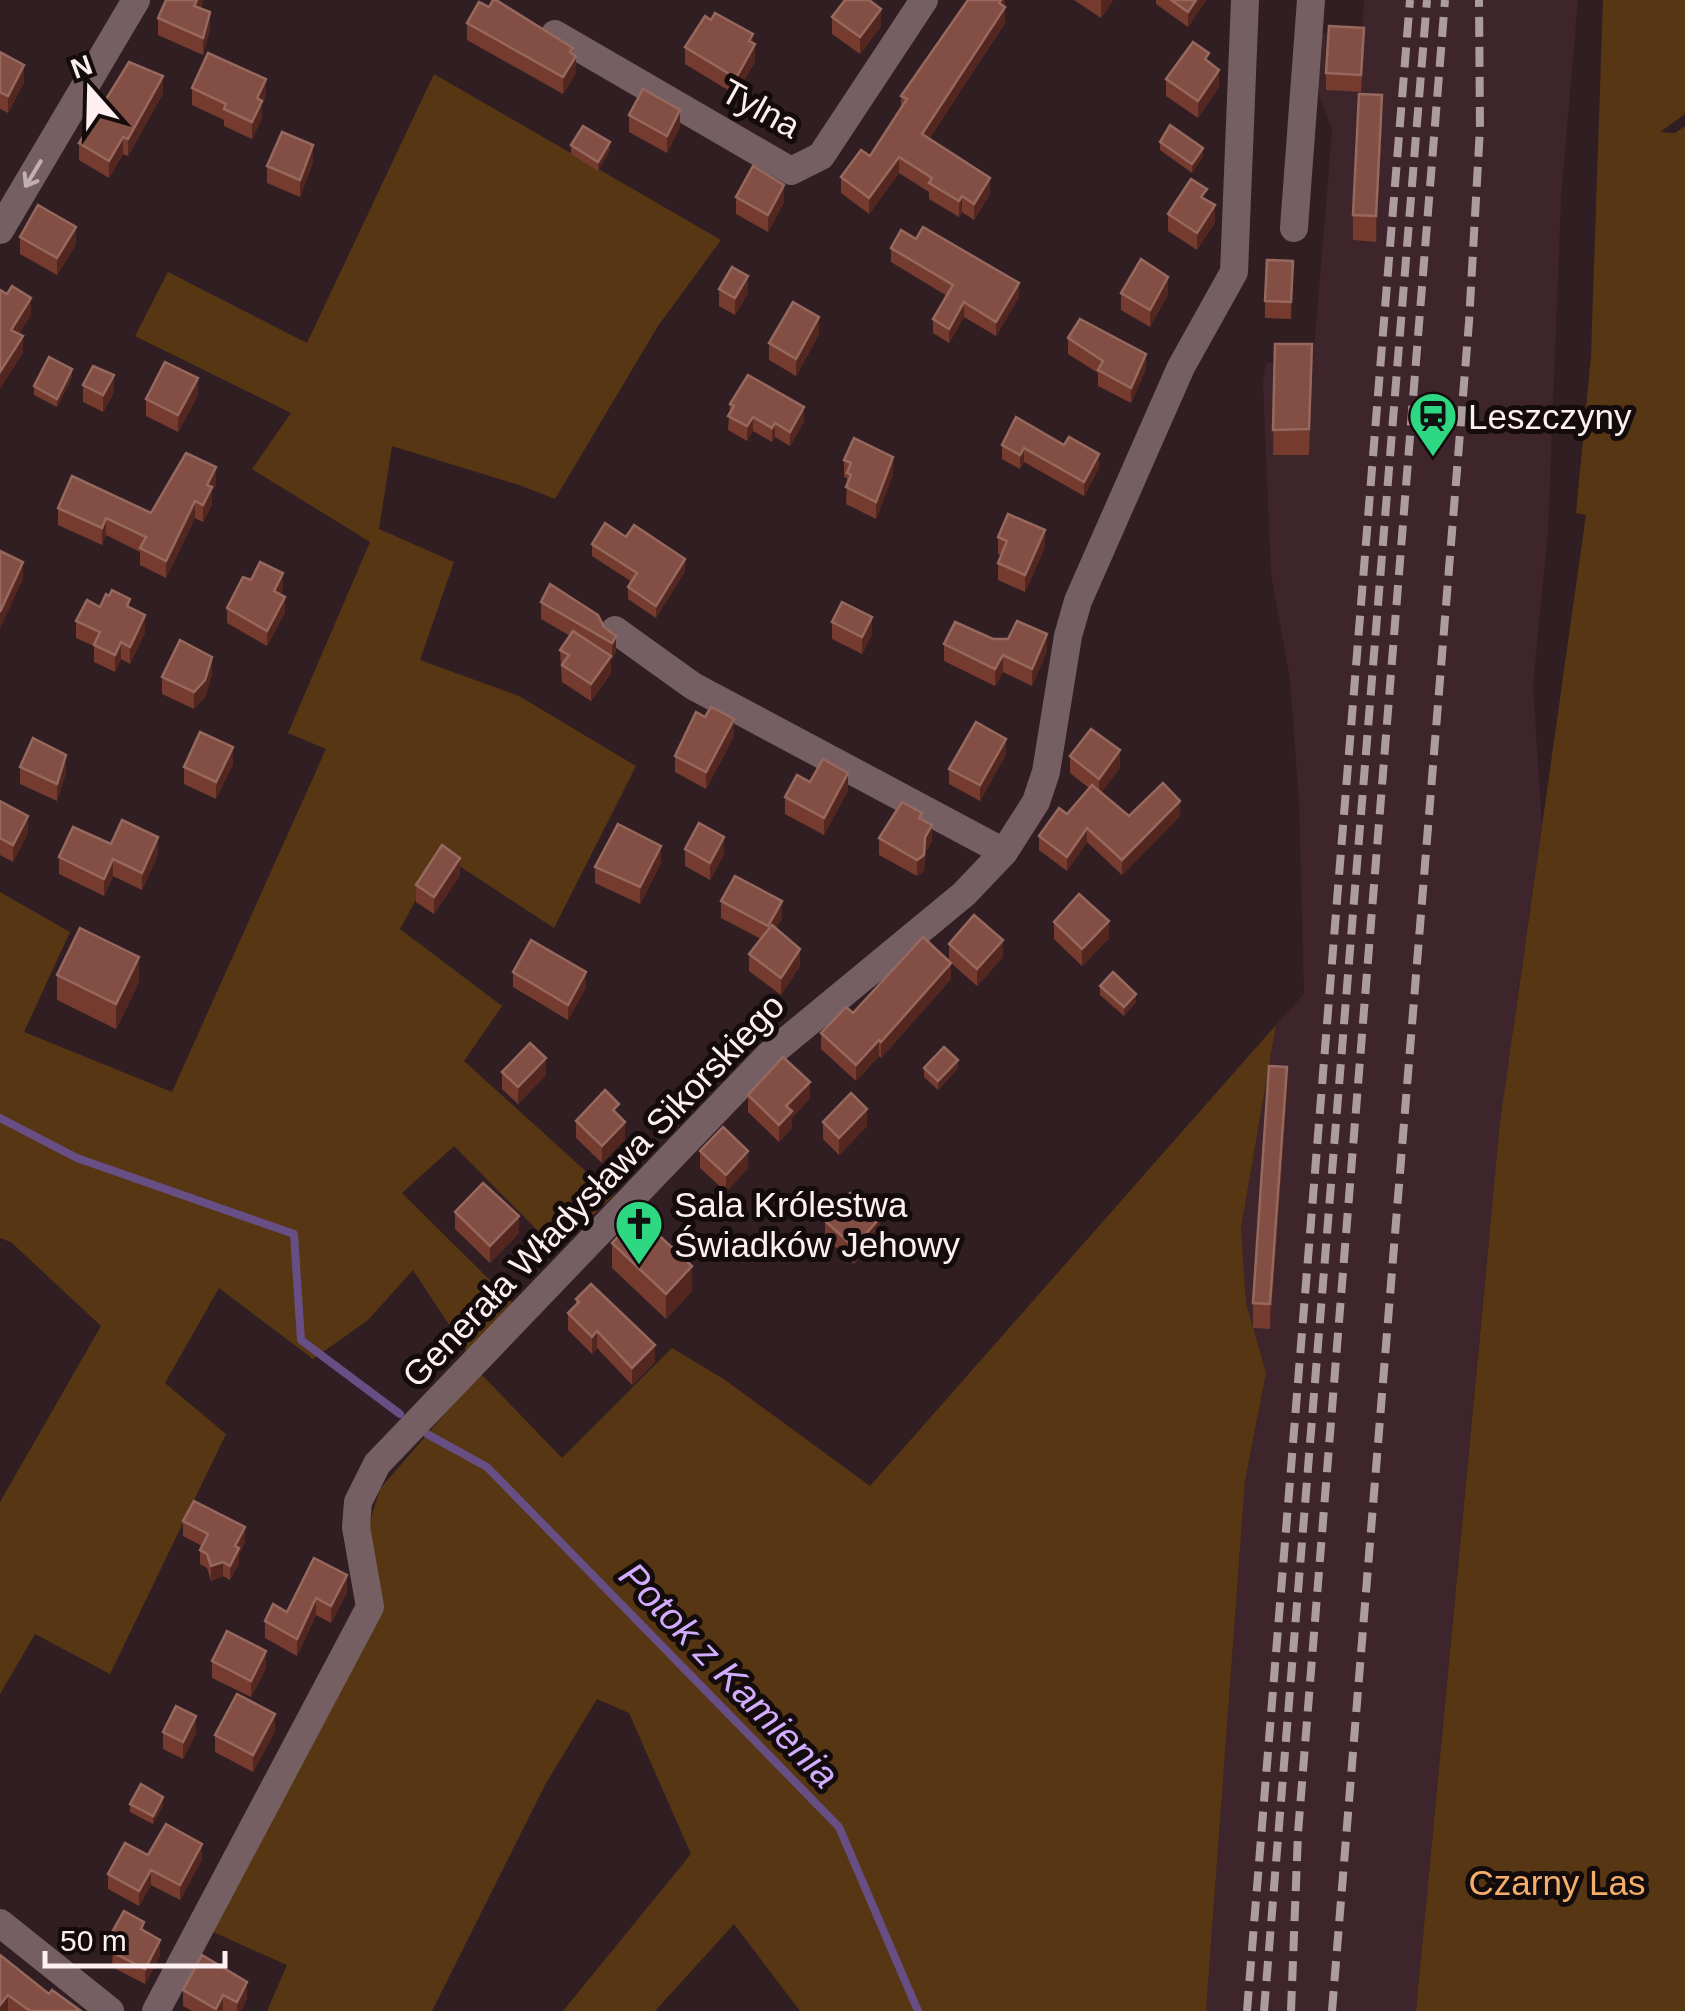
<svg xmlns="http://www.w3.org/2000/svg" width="1685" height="2011" viewBox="0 0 1685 2011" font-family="Helvetica,sans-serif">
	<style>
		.built { fill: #3e252b }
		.green { fill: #573713 }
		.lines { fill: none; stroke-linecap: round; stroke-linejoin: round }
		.stream { stroke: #674e84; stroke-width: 8 }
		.minor { stroke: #765f63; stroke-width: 28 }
		.rail { stroke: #ac9c9f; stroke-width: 8; stroke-dasharray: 20 10; stroke-linecap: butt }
		.wall { fill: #743b2e }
		.shaded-wall { fill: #532720 }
		.building { fill: #834e43; stroke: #96685e; stroke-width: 2.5 }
		.oneway { stroke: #c1afb2 }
		.labels { text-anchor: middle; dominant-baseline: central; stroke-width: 10; stroke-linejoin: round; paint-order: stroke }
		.street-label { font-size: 35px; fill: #fef0f2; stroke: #130b0c }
		.poi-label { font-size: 35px; fill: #fef0f2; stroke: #130b0c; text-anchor: start }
		.park-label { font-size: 35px; fill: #f5af68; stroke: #130b0c }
		.water-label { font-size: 38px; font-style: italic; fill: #d2acfe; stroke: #130b0c }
	</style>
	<rect width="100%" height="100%" fill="#311e22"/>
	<!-- built -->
	<path class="built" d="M1364,0H1578L1561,199L1548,531L1533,686L1542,826L1517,1001L1486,1266L1416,2011H1206L1245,1481L1266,1373L1246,1303L1241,1228L1276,1025L1304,994L1299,801L1290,680L1271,574L1263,382L1266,363L1313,360L1332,131L1318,92V33L1362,32Z"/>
	<!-- green -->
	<g class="green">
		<path d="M1603,0H1685V114L1660,132L1675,133L1685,126V2011H1416L1500,1123L1586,515L1576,513L1591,356Z"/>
		<path d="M434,74L721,240L658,326L555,499L522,486L392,446L379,529L454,562L420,660L519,696L636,766L554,928L441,854L400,929L502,1006L464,1061L613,1196L557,1250L454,1146L402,1193L513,1303L467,1352L413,1270L368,1320L313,1359L219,1288L165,1383L226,1434L110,1674L35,1634L0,1694V1502L101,1326L11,1242L0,1238V892L70,932L24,1032L172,1092L326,749L288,733L370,542L252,469L291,413L135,336L168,272L307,343Z"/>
		<path d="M1276,1025L1241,1228L1246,1303L1266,1373L1245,1481L1206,2011H800L734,1924L655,2011H563L691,1854L629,1713L597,1699L545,1785L432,2011H267L287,1965L213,1932L384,1609L366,1534L380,1489L480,1373L562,1458L672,1348L725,1380L870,1486Z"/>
	</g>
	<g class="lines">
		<!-- stream -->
		<g class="stream">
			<path d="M0,1118L77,1158L294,1234L301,1340L400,1414"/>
			<path d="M427,1434L487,1467L839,1827L918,2011"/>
		</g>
		<!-- minor -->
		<g class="minor">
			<path d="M555,34L791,171L821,156L924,0"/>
			<path d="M1294,228L1311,0"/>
			<path d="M0,230L136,0"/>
			<path d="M615,630L693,686L1004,852"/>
			<path d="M0,1923L110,2011"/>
			<path d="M156,2011L370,1607L356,1527L358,1502L377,1464L769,1055L964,894L1004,852L1036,802L1046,772L1068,636L1078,601L1181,367L1234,272L1245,0"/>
		</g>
		<!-- rail -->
		<g class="rail">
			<path d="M1247,2011L1410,0"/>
			<path d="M1264,2011L1427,0"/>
			<path d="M1291,2011L1298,1833L1445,0"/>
			<path d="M1332,2011L1469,322L1480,128L1479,0"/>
		</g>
	</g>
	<!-- wall -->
	<g class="wall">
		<path d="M203,0L201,9L210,29L203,55L158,35V18Z"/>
		<path d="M1005,0V23L929,139L990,194L974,220L962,212L959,217L929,199V192L899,173L869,214L841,193V177L870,156L901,108V96Z"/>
		<path d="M1074,0H1113L1101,18Z"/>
		<path d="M1156,0H1206L1188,27L1156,4Z"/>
		<path d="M832,17L881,26L860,54L832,34Z"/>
		<path d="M467,23L576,73L563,94L467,40Z"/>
		<path d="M753,43L755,61L736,95L685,64V47Z"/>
		<path d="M1364,45L1361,92L1326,90V73Z"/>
		<path d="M0,52L24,82L8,113L0,109Z"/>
		<path d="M1209,62L1219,87L1198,118L1166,96V79Z"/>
		<path d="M192,88L266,96L262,104V118L252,139L224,126V120L192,105Z"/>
		<path d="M163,93L128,156L123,154L109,178L79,160V143Z"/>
		<path d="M629,115L680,127L667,153L629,132Z"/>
		<path d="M1382,121L1376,242L1353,240V215Z"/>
		<path d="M1160,142L1203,156L1192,173L1160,150Z"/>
		<path d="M571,145L610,150L598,171L571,154Z"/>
		<path d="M313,162L300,197L267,183V166Z"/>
		<path d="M736,197L784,202L768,232L736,214Z"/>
		<path d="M1207,200L1215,222L1197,250L1168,231V214Z"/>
		<path d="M20,237L76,244L57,275L20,254Z"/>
		<path d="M916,239L1019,297L996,336L964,317L949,343L933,333V319L947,296L891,262V248Z"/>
		<path d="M1293,261L1291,319L1265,318V301Z"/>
		<path d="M719,289L748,293L735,315L719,306Z"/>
		<path d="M1121,293L1168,294L1150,327L1121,310Z"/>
		<path d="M819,334L796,376L769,360V343Z"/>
		<path d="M1068,338L1146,369L1131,403L1098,386V373L1068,354Z"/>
		<path d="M1275,344L1312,369L1309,455H1273Z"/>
		<path d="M72,377L57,407L34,395V386Z"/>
		<path d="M83,385L114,392L103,412L83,402Z"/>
		<path d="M198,395L178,432L146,416V399Z"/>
		<path d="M730,404L804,421L790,446L775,437L772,442L753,431L747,441L728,430Z"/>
		<path d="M1016,417L1099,468L1084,496L1024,462L1020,469L1002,459V445Z"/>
		<path d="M844,460L893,474L876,519L846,504L847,478L844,477Z"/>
		<path d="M216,484L212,492V504L203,522L195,518L166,578L140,565V552L106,535L102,545L58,525V508L151,513Z"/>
		<path d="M626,537L685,571L656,618L628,599V587L632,582L592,556V544Z"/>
		<path d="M998,537L1045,547L1025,592L998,580V563L1001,555L998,554Z"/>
		<path d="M251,580L283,588L280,594L285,612L267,646L227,623V608Z"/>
		<path d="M541,602L598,615L616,652L611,659V673L591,701L562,682L560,650L570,636L541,619Z"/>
		<path d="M100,607L130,608L145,632L130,664L121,659L115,672L94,662V646L76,638V621Z"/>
		<path d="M832,622L872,634L862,654L832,639Z"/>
		<path d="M993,639L1047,651L1032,686L1003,672L995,686L944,661V644Z"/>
		<path d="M212,674L205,697L194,709L162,694V677Z"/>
		<path d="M734,736L706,789L675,772V756Z"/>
		<path d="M1006,754L980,801L949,784V769Z"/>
		<path d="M1070,756L1120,767L1101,793L1129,816H1180L1122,875L1087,842L1067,871L1039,850V836L1067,814L1089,788L1070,773Z"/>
		<path d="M233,764L216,799L184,784V767Z"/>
		<path d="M20,767L66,772L57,801L20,784Z"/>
		<path d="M810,782L848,790L824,835L785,814V797Z"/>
		<path d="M0,801L28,833L13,862L0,855Z"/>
		<path d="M922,819L932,841L925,853L924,871L917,876L879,855V838Z"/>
		<path d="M685,849L724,854L710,880L685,866Z"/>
		<path d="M158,854L142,890L113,876L104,896L59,874V857Z"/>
		<path d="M661,863L640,904L595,883V867Z"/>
		<path d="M460,875L434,914L416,902V885Z"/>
		<path d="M721,901L782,918L776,928L800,966L781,995L749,971V954L761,939L721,918Z"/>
		<path d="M1054,922L1109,938L1082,966L1054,939Z"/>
		<path d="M949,944L1003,957L977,986L951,963V979L881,1058L879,1056L856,1081L821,1049V1033L853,1013L949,961Z"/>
		<path d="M513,972L586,987L568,1020L513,987Z"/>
		<path d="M57,975L139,982L116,1029L57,1000Z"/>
		<path d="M1100,986L1136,1002L1124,1016L1100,995Z"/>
		<path d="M924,1068H958L938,1090L924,1077Z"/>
		<path d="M502,1072L546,1075L518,1104L502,1089Z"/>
		<path d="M1287,1092L1270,1329L1253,1328V1303Z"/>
		<path d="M748,1095L810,1098L792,1118V1128L779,1142L748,1112Z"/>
		<path d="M619,1116L625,1139L602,1163L576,1138V1121Z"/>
		<path d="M823,1122L867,1126L839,1155L823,1139Z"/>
		<path d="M700,1151L748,1168L726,1192L700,1168Z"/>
		<path d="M455,1212L519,1233L490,1263L455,1229Z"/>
		<path d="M825,1221L880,1235L854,1264L825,1238Z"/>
		<path d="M612,1243L692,1291L666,1319L612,1268Z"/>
		<path d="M576,1299L655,1362L632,1385L597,1348L592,1354L568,1330V1313L576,1305Z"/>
		<path d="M183,1521L245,1542L239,1554V1563L230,1580L223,1576L211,1581L207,1568L200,1564V1550L202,1546L183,1536Z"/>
		<path d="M314,1558L347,1592L331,1623L316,1615L297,1656L265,1638V1621L287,1612Z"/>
		<path d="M212,1661L266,1668L251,1697L212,1678Z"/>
		<path d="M275,1731L253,1772L215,1752V1735Z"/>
		<path d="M163,1732L196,1733L183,1759L163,1749Z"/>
		<path d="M130,1804L163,1805L153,1824L130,1812Z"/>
		<path d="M148,1855L202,1859L180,1900L151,1885L139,1906L108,1889V1874Z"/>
		<path d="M144,1931L160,1955L145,1984L112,1967L113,1950L111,1949V1934Z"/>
		<path d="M0,1955L49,1994L81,2011H0Z"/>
		<path d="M183,1990L247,1998L241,2011H192L183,2006Z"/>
	</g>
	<!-- shaded-wall -->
	<g class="shaded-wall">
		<path d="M197,0H203V2L194,23V6Z"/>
		<path d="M1001,0H1005V23L922,150V134Z"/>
		<path d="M1102,0H1113L1101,18V1Z"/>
		<path d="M1196,0H1206L1188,27V12Z"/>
		<path d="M881,9V26L860,54V37Z"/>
		<path d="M210,12V29L203,55V38Z"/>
		<path d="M753,34V48L755,44V61L736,95V78Z"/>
		<path d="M573,48V62L576,56V73L563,94V77Z"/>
		<path d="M24,65V82L8,113V96Z"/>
		<path d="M1219,70V87L1198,118V101Z"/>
		<path d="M163,76V93L128,156V139Z"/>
		<path d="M266,79V96L262,104V118L252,139V122L257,98Z"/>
		<path d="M1382,95V121L1376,242V216Z"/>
		<path d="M680,110V127L667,153V136Z"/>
		<path d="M123,137V154L109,178V161Z"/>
		<path d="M610,142V150L598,171V162Z"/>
		<path d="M313,145V162L300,197V180Z"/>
		<path d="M1203,148V156L1192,173V164Z"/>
		<path d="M899,157V173L869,214V198Z"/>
		<path d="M990,178V194L974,220V204Z"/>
		<path d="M784,185V202L768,232V215Z"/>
		<path d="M962,196V212L959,217V201Z"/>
		<path d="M1215,205V222L1197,250V233Z"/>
		<path d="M76,227V244L57,275V258Z"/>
		<path d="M748,276V293L735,315V298Z"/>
		<path d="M1168,277V294L1150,327V310Z"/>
		<path d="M1019,283V297L996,336V322Z"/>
		<path d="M31,298V315L11,347V330Z"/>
		<path d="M964,302V317L949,343V329Z"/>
		<path d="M819,317V334L796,376V359Z"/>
		<path d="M23,336V353L0,389V372Z"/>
		<path d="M1146,354V369L1131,403V388Z"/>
		<path d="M72,369V377L57,407V399Z"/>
		<path d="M114,375V392L103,412V395Z"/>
		<path d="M198,378V395L178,432V415Z"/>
		<path d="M804,407V421L790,446V432Z"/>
		<path d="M753,417V431L747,441V426Z"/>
		<path d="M775,423V437L772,442V428Z"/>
		<path d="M1024,448V462L1020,469V455Z"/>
		<path d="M1099,454V468L1084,496V482Z"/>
		<path d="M893,457V474L876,519V502Z"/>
		<path d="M216,467V484L212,492V504L203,522V505L207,485Z"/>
		<path d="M195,501V518L166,578V561Z"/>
		<path d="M106,518V535L102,545V528Z"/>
		<path d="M1045,530V547L1025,592V575Z"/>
		<path d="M685,559V571L656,618V606Z"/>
		<path d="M23,562V579L0,629V612Z"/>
		<path d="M283,573V588L274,606V591Z"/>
		<path d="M285,597V612L267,646V631Z"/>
		<path d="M145,615V632L130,664V647Z"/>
		<path d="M872,617V634L862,654V637Z"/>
		<path d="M1047,634V651L1032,686V669Z"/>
		<path d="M616,636V652L612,660V643Z"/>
		<path d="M121,642V659L115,672V655Z"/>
		<path d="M1003,655V672L995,686V669Z"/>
		<path d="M611,656V673L591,701V684Z"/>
		<path d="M212,657V674L205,697L194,709V692Z"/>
		<path d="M734,719V736L706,789V772Z"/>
		<path d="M1006,739V754L980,801V785Z"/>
		<path d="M233,747V764L216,799V782Z"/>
		<path d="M1120,750V767L1099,796V779Z"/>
		<path d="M66,755V772L57,801V784Z"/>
		<path d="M848,773V790L824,835V818Z"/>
		<path d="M1180,801V816L1122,875V860Z"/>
		<path d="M28,816V833L13,862V845Z"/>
		<path d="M932,825V841L925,853L924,871L917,876V860Z"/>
		<path d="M1087,828V842L1067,871V857Z"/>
		<path d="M158,837V854L142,890V873Z"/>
		<path d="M724,837V854L710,880V863Z"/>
		<path d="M661,846V863L640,904V887Z"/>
		<path d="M460,858V875L434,914V897Z"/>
		<path d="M113,859V876L104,896V879Z"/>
		<path d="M782,901V918L768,943V926Z"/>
		<path d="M1109,921V938L1082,966V949Z"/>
		<path d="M1003,940V957L977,986V969Z"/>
		<path d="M800,949V966L781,995V978Z"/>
		<path d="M139,957V982L116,1029V1004Z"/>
		<path d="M951,963V979L881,1058V1042Z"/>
		<path d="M586,972V987L568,1020V1005Z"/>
		<path d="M1136,994V1002L1124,1016V1007Z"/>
		<path d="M879,1040V1056L856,1081V1065Z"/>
		<path d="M546,1058V1075L518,1104V1087Z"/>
		<path d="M958,1060V1068L938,1090V1081Z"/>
		<path d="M1287,1067V1092L1270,1329V1304Z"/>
		<path d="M810,1082V1098L792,1118V1128L779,1142V1125L786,1106Z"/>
		<path d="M867,1109V1126L839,1155V1138Z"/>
		<path d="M625,1122V1139L602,1163V1146Z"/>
		<path d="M748,1151V1168L726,1192V1175Z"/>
		<path d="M519,1216V1233L490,1263V1246Z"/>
		<path d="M880,1218V1235L854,1264V1247Z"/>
		<path d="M692,1266V1291L666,1319V1294Z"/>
		<path d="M597,1331V1348L592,1354V1337Z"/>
		<path d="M655,1345V1362L632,1385V1368Z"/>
		<path d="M245,1527V1542L239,1554V1563L230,1580V1566L235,1546Z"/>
		<path d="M223,1562V1576L211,1581V1566Z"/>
		<path d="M347,1575V1592L331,1623V1606Z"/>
		<path d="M316,1598V1615L297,1656V1639Z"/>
		<path d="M266,1651V1668L251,1697V1681Z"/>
		<path d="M275,1714V1731L253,1772V1755Z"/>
		<path d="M196,1716V1733L183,1759V1742Z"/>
		<path d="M163,1797V1805L153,1824V1816Z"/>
		<path d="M202,1844V1859L180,1900V1885Z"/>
		<path d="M151,1870V1885L139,1906V1891Z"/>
		<path d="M160,1940V1955L145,1984V1969Z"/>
		<path d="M247,1982V1998L241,2011H237V2002Z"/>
		<path d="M8,1995V2011H0V2005Z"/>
		<path d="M223,1995V2010L216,2011V2009Z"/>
	</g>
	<!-- building -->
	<g class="building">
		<path d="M166,0H197L194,6L210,12L203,38L158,18Z"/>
		<path d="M493,0H496L573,48L570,52L576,56L563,77L467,23L479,2L489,7Z"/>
		<path d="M845,0H869L881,9L860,37L832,17Z"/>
		<path d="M968,0H1001L999,3L1005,7L922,134L990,178L974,204L962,196L959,201L929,183L932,178L899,157L869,198L841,177L861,150L870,156L907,99L901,96Z"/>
		<path d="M1171,0H1196L1188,12Z"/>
		<path d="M715,13L753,34L749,41L755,44L736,78L685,47L705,16L711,20Z"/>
		<path d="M1329,26L1364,28L1361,75L1326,73Z"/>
		<path d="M1193,42L1209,53L1205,59L1219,70L1198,101L1166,79Z"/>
		<path d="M0,52L24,65L8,96L0,92Z"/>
		<path d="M208,53L266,79L257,98L262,101L252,122L224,109L226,104L192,88Z"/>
		<path d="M129,62L163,76L128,139L123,137L109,161L79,143Z"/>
		<path d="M643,89L680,110L667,136L629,115Z"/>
		<path d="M1359,94L1382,95L1376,216L1353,215Z"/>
		<path d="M1170,125L1203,148L1192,164L1160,142Z"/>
		<path d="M583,126L610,142L598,162L571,145Z"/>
		<path d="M282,132L313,145L300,180L267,166Z"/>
		<path d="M753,166L784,185L768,215L736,197Z"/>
		<path d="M1191,179L1207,189L1201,197L1215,205L1197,233L1168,214Z"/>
		<path d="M38,205L76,227L57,258L20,237Z"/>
		<path d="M923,227L1019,283L996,322L964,302L949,329L933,319L953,285L891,248L901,230L916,239Z"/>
		<path d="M1141,259L1168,277L1150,310L1121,293Z"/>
		<path d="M1267,260L1293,261L1291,302L1265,301Z"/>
		<path d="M732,267L748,276L735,298L719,289Z"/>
		<path d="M12,286L31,298L11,330L23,336L0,372V290L7,294Z"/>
		<path d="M793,302L819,317L796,359L769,343Z"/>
		<path d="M1080,319L1146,354L1131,388L1098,370L1103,361L1068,338Z"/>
		<path d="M1275,344H1312L1309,429L1273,430Z"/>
		<path d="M49,357L72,369L57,399L34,386Z"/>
		<path d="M165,362L198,378L178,415L146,399Z"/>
		<path d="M93,366L114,375L103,395L83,385Z"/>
		<path d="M748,375L804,407L790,432L775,423L772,428L753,417L747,426L728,416L734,406L730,404Z"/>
		<path d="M1016,417L1064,445L1069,437L1099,454L1084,482L1024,448L1020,455L1002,445Z"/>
		<path d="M854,438L893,457L876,502L846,487L851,475L847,473L851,463L844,460Z"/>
		<path d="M186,453L216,467L207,485L212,487L203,505L195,501L166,561L140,548L146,537L106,518L102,528L58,508L72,476L151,513Z"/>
		<path d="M1008,514L1045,530L1025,575L998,563L1007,541L998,537Z"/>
		<path d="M605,523L626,537L634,525L685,559L656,606L628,587L637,573L592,544Z"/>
		<path d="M0,551L23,562L0,612Z"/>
		<path d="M260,562L283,573L274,591L285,597L267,631L227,608L243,577L251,580Z"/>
		<path d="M550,584L598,615L604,627L616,636L612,643L541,602Z"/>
		<path d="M112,590L130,599L127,606L145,615L130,647L121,642L115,655L94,645L100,632L76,621L87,600L100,607L106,594L109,596Z"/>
		<path d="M842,602L872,617L862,637L832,622Z"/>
		<path d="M1017,621L1047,634L1032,669L1003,655L995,669L944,644L955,622L993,639H1008Z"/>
		<path d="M573,631L611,656L591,684L562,665L569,655L560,650Z"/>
		<path d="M180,640L212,657L205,680L194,692L162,677Z"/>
		<path d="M711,707L734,719L706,772L675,756L696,712L705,717Z"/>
		<path d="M976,722L1006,739L980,785L949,769Z"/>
		<path d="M1091,729L1120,750L1099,779L1070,756Z"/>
		<path d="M200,732L233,747L216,782L184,767Z"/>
		<path d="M33,738L66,755L57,784L20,767Z"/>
		<path d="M823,759L848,773L824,818L785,797L797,775L810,782Z"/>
		<path d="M1163,783L1180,801L1122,860L1087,828L1067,857L1039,836L1059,808L1067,814L1092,785L1129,816Z"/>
		<path d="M0,801L28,816L13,845L0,838Z"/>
		<path d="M902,802L922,813L919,818L932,825L925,837L924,855L917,860L879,838Z"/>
		<path d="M122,820L158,837L142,873L113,859L104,879L59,857L73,827L111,844Z"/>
		<path d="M699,823L724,837L710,863L685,849Z"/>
		<path d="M618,824L661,846L640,887L595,867Z"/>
		<path d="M442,845L460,858L434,897L416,885Z"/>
		<path d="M735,876L782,901L768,926L721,901Z"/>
		<path d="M1079,894L1109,921L1082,949L1054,922Z"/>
		<path d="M974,915L1003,940L977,969L949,944Z"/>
		<path d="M772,925L800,949L781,978L749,954Z"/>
		<path d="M80,928L139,957L116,1004L57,975Z"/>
		<path d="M923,937L951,963L881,1042L879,1040L856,1065L821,1033L846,1007L853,1013Z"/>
		<path d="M531,940L586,972L568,1005L513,972Z"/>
		<path d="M1113,972L1136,994L1124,1007L1100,986Z"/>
		<path d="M530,1043L546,1058L518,1087L502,1072Z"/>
		<path d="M944,1047L958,1060L938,1081L924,1068Z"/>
		<path d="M783,1057L810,1082L786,1106L792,1111L779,1125L748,1095Z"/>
		<path d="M1269,1066L1287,1067L1270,1304L1253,1303Z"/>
		<path d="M605,1090L619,1104L613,1110L625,1122L602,1146L576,1121Z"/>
		<path d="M851,1093L867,1109L839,1138L823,1122Z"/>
		<path d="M723,1127L748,1151L726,1175L700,1151Z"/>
		<path d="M483,1183L519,1216L490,1246L455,1212Z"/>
		<path d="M850,1193L880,1218L854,1247L825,1221Z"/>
		<path d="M638,1216L692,1266L666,1294L612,1243Z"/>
		<path d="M591,1284L655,1345L632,1368L597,1331L592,1337L568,1313L579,1302L576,1299Z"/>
		<path d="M194,1501L245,1527L235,1546L239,1548L230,1566L223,1562L211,1566L207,1554L200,1550L208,1534L183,1521Z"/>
		<path d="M314,1558L347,1575L331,1606L316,1598L297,1639L265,1621L273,1604L287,1612Z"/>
		<path d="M227,1631L266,1651L251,1681L212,1661Z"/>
		<path d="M237,1694L275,1714L253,1755L215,1735Z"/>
		<path d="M176,1706L196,1716L183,1742L163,1732Z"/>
		<path d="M141,1784L163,1797L153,1816L130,1804Z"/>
		<path d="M166,1824L202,1844L180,1885L151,1870L139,1891L108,1874L125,1843L148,1855Z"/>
		<path d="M124,1911L144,1922L141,1929L160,1940L145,1969L112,1952L120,1939L111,1934Z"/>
		<path d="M0,1955L49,1994L52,1990L81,2011H30L8,1995L0,2005Z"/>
		<path d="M202,1955L247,1982L237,2002L223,1995L216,2009L183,1990Z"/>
	</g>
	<!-- one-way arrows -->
	<defs><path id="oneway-shaft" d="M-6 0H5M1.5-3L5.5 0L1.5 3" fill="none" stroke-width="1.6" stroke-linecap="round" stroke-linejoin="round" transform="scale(2.5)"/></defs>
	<use class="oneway" href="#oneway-shaft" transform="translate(33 174) rotate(121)"/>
	<!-- icons -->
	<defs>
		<g id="station-pin" transform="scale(2.5)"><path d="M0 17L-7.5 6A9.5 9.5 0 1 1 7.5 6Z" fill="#2ed883" stroke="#130b0c"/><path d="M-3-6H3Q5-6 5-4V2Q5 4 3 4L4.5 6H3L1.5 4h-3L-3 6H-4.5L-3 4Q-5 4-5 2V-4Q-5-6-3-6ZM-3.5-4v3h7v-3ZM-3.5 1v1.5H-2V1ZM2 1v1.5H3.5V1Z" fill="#111"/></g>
		<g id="church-pin" transform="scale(2.5)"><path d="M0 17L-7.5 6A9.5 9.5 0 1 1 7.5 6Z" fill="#2ed883" stroke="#130b0c"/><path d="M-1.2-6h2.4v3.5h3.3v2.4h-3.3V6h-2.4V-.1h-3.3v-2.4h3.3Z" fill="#111"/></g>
	</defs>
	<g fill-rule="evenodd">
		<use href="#station-pin" x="1433" y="416"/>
		<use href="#church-pin" x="639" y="1224"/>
	</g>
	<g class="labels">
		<!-- street labels -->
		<g class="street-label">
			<text transform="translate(761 108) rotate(29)">Tylna</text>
			<text transform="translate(593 1190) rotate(-46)">Generała Władysława Sikorskiego</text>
		</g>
		<!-- poi labels -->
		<g class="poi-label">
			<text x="1468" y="416">Leszczyny</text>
			<text x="674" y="1204">Sala Królestwa<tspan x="674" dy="40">Świadków Jehowy</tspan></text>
		</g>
		<!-- park labels -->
		<g class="park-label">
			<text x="1557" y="1882">Czarny Las</text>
		</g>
		<!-- water labels -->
		<g class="water-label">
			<text transform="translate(729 1675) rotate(46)">Potok z Kamienia</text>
		</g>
	</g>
	<!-- north arrow -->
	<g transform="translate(90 90) rotate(340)" stroke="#130b0c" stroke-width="8" paint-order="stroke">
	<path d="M0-8L18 38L0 25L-18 38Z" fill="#fef0f2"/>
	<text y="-15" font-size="28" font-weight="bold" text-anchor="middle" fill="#fef0f2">N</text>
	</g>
	<!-- scale -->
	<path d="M45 1951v15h180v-15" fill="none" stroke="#fef0f2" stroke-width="5"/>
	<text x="60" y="1951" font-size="30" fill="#fef0f2" stroke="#130b0c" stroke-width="8" paint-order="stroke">50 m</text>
</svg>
